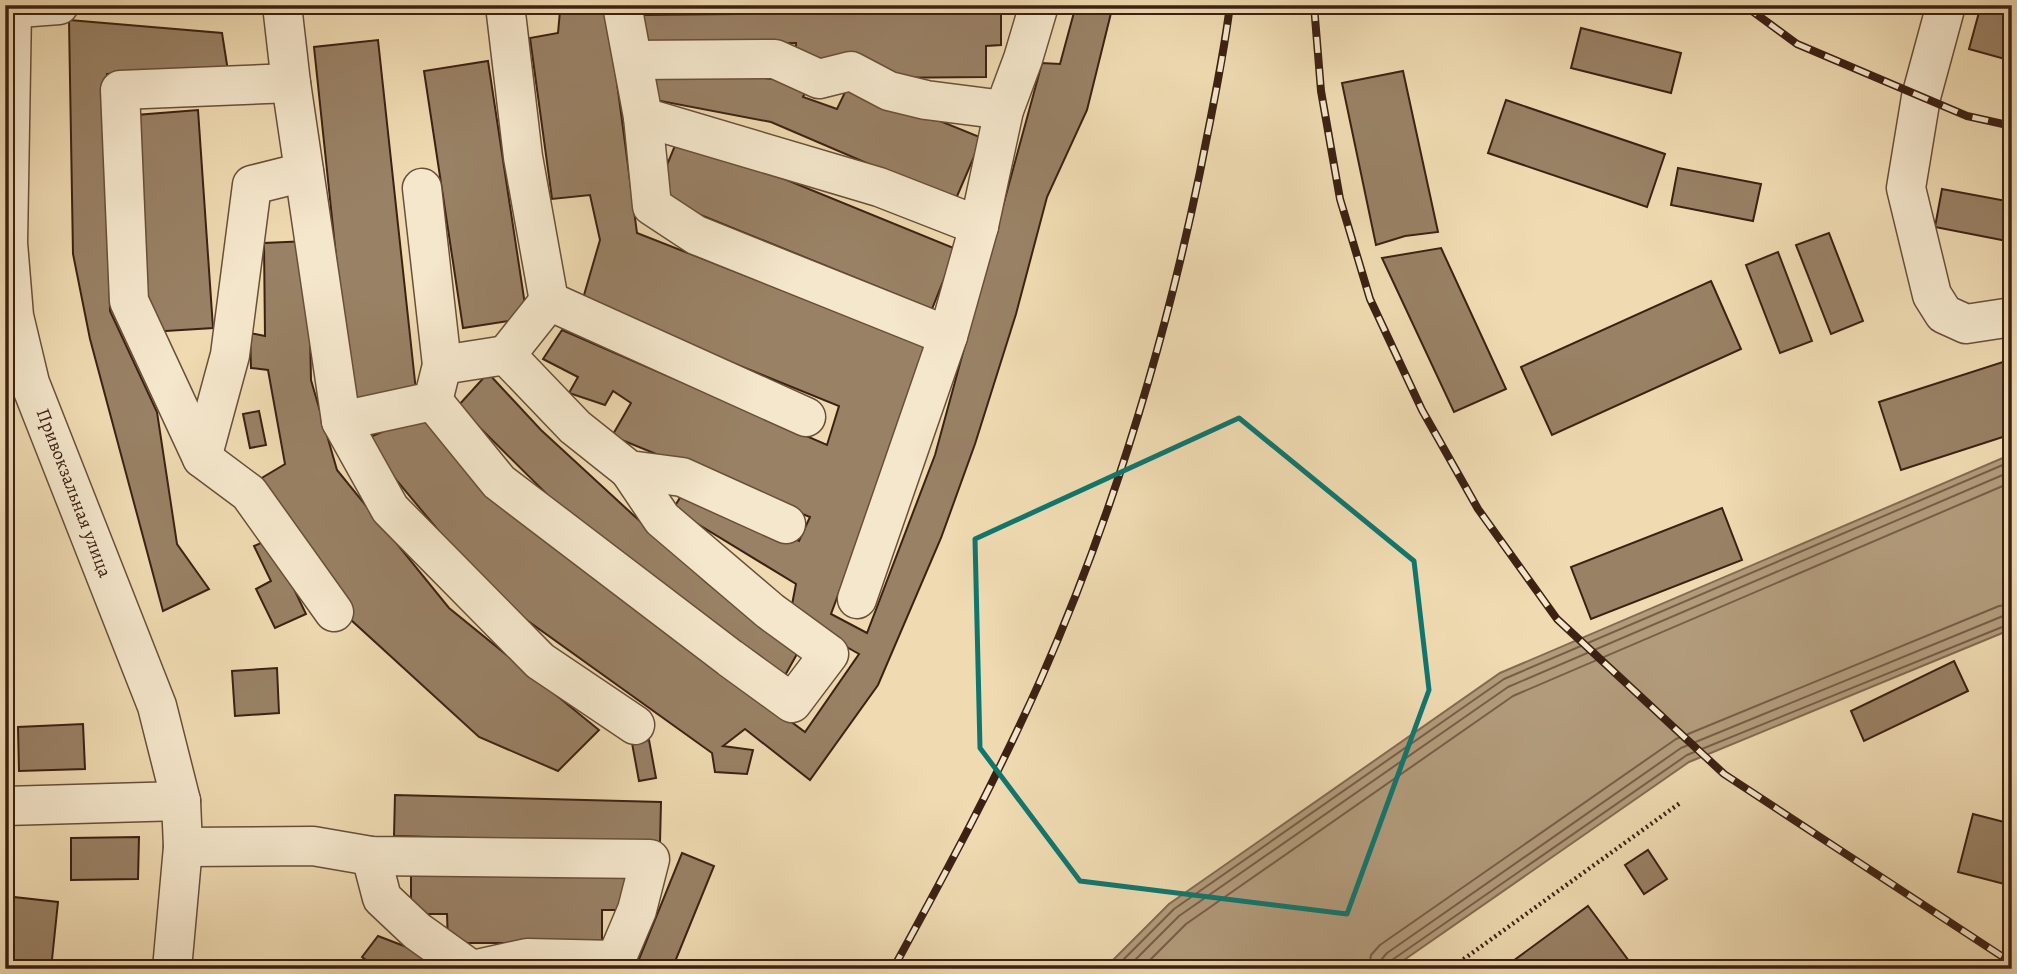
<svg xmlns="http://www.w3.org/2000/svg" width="2017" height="974" viewBox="0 0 2017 974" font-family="Alegreya,serif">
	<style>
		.water { fill: #b29b7b; stroke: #836a51; stroke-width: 2 }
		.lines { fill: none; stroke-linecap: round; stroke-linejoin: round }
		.shore { stroke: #775e47; stroke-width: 2 }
		.building { fill: #998165; stroke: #3c2113; stroke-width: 2 }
		.minor-casing { stroke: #694f3a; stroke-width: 41 }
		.path { stroke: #3c2113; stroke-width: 4.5; stroke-dasharray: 2 3.5; stroke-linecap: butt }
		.minor { stroke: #f5e7cc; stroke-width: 38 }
		.rail-casing { stroke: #3c2113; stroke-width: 8 }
		.rail { stroke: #f5e7cc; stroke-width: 5; stroke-dasharray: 16; stroke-linecap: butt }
		.marked { fill: none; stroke: #0f766e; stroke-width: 5; stroke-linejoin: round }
		.labels { text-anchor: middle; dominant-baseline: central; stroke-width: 5; stroke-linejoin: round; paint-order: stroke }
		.street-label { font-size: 19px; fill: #3c2113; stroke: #f5e7cc }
	</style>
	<rect width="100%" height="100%" fill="#efdab1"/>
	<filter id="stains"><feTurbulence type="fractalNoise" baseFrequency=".00286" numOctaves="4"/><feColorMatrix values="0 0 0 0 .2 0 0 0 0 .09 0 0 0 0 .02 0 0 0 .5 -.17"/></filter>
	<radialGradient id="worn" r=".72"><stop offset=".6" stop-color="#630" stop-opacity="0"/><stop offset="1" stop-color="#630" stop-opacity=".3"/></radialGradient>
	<!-- water -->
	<path class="water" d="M2012,454V629L1689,762L1391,969H1104L1169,904L1500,673Z"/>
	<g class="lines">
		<!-- shore -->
		<g class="shore">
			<path d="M1114,969L1174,909L1504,679L2012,461"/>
			<path d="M1126,969L1179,916L1508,687L2012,471"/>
			<path d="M1141,969L1186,924L1513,696L2012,482"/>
			<path d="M1369,969L1371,955L1380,945L1676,739L1999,606L2012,604"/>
			<path d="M1380,969L1381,960L1387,953L1681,748L2003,616L2012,614"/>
			<path d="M1388,969L1392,960L1687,755L2012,623"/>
		</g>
	</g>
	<!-- building -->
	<g class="building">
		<path d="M1076,5H1113L1087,110L1047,197L1016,314L975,444L941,538L878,685L810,780L745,729L723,746L753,750L747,774L715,772L712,753L493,596L363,440L429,412L591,573L805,732L859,654L790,615L796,584L673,509L686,488L799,541L810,517L612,436L631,403L613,391L605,405L569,393L578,377L543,359L562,330L827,445L839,406L582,302L600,240L590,195L552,199L530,38L558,33L560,11L607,8L637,233L930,348L831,614L867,633L935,455L1042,63L1060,64Z"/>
		<path d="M1981,5H2012V61L1969,49Z"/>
		<path d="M1001,11V45L986,46V77L873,78L796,68V43L641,45L640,15Z"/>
		<path d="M69,20L222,33L228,71L107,74L110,311L157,412L177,544L209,589L163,611L90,339L73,254Z"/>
		<path d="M1581,28L1681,53L1671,93L1571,68Z"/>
		<path d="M378,40L416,391L352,408L314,47Z"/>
		<path d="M488,61L527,318L463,328L424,71Z"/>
		<path d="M652,62L771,79L777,70L810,82L803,97L837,109L849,84L982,138L955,201L771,122L650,99Z"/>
		<path d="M1403,71L1438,232L1405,236L1376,245L1342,83Z"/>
		<path d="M1506,100L1665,154L1647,207L1488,153Z"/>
		<path d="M198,110L213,328L150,332L136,115Z"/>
		<path d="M679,136L956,249L932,309L654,196Z"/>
		<path d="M1678,168L1761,184L1753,221L1671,205Z"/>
		<path d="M1942,189L2012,202V242L1935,227Z"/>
		<path d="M1829,233L1863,321L1831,334L1796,245Z"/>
		<path d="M308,241L311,380L337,470L449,608L599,730L558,771L479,737L350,619L260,479L285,464L268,370L251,368L250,333L265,336L264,243Z"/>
		<path d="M1441,248L1506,389L1454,412L1382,258Z"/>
		<path d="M1778,252L1812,341L1780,353L1746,265Z"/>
		<path d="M1711,281L1741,349L1552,435L1521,367Z"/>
		<path d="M2012,359V434L1901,470L1879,402Z"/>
		<path d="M488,373L541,430L706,582L797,654L778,688L593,540L458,406Z"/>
		<path d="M259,411L266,445L250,448L243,414Z"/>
		<path d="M1722,508L1742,560L1591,619L1571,567Z"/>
		<path d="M270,539L306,614L275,628L256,589L271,581L254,546Z"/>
		<path d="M1954,661L1968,691L1864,741L1851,711Z"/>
		<path d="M277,668L279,713L235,716L232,671Z"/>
		<path d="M83,724L85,769L19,771L18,727Z"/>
		<path d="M649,740L656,778L639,781L632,743Z"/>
		<path d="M395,795L661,802L660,843L394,836Z"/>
		<path d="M1973,814L2012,824V886L1958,872Z"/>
		<path d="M139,837L138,879L71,880V838Z"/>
		<path d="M1648,850L1667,879L1644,894L1625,865Z"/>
		<path d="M682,853L714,866L672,969H635Z"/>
		<path d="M411,872H635V910H602V943H448L447,914H411Z"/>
		<path d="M5,896L58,902L51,969H5Z"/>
		<path d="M1588,906L1629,961L1618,969H1502Z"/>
		<path d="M378,936L417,951L441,969H378L362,957Z"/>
	</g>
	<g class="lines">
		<!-- minor casing -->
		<g class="minor-casing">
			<g id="minor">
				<path d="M282,5L291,83L341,421L390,509L540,661L635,725"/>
				<path d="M505,5L523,157L549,301L806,417"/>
				<path d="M622,5L643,117L879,187L979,226"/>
				<path d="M1946,5L1921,97L1906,188L1932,295L1944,314L1966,324L2012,317"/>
				<path d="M5,9L59,5"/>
				<path d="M12,9L8,243L14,316L30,383L157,706L181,801L183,847L172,969"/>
				<path d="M633,60L775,59L819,79L851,71L889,91L926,100L1004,110"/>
				<path d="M291,83L120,90L129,301L202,458L249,493L334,612"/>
				<path d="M643,117L652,206L696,235L948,336"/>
				<path d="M506,355L549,301"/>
				<path d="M442,365L506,355L575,427L629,470L682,477L786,524"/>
				<path d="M433,401L499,482L730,658L792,703L829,654L770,611L662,519L629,470"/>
				<path d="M341,421L433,401L442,365L422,188"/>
				<path d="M202,458L230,355L252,185L304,172"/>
				<path d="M857,599L948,336L979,226L1004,110L1023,59L1039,5"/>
				<path d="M5,806L181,801"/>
				<path d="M183,847L313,846L371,856L650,859L637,910L612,969"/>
				<path d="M371,856L382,898L417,931L470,969"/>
				<path d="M477,969L527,958L615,960"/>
			</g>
		</g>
		<!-- path -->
		<path class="path" d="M1450,969L1680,803"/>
		<!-- minor -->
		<use href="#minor" class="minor"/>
		<!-- rail casing -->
		<g class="rail-casing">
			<g id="rail">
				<path d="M1314,5L1321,91L1340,199L1370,299L1422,410L1478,509L1557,619L1724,774L2012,963"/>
				<path d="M1744,5L1797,44L1967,116L2012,126"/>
				<path d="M893,969C945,874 996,780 1040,681C1112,518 1164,346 1200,172C1211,116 1223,61 1230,5"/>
			</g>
		</g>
		<!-- rail -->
		<use href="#rail" class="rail"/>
	</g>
	<!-- marked area -->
	<path class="marked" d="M1239,418L1414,561L1429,690L1347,914L1080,881L980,748L975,539Z"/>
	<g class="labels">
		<!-- street labels -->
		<g class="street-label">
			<text transform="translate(74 493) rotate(69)">Привокзальная улица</text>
		</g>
	</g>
	<!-- margin -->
	<rect width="2017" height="974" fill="none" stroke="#efdab1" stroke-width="28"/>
	<rect x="7" y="7" width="2003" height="960" fill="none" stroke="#3c2113" stroke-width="3.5"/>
	<rect x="14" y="14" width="1989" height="946" fill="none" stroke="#3c2113" stroke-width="2"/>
	<rect width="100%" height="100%" filter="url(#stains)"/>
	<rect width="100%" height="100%" fill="url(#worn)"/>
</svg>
